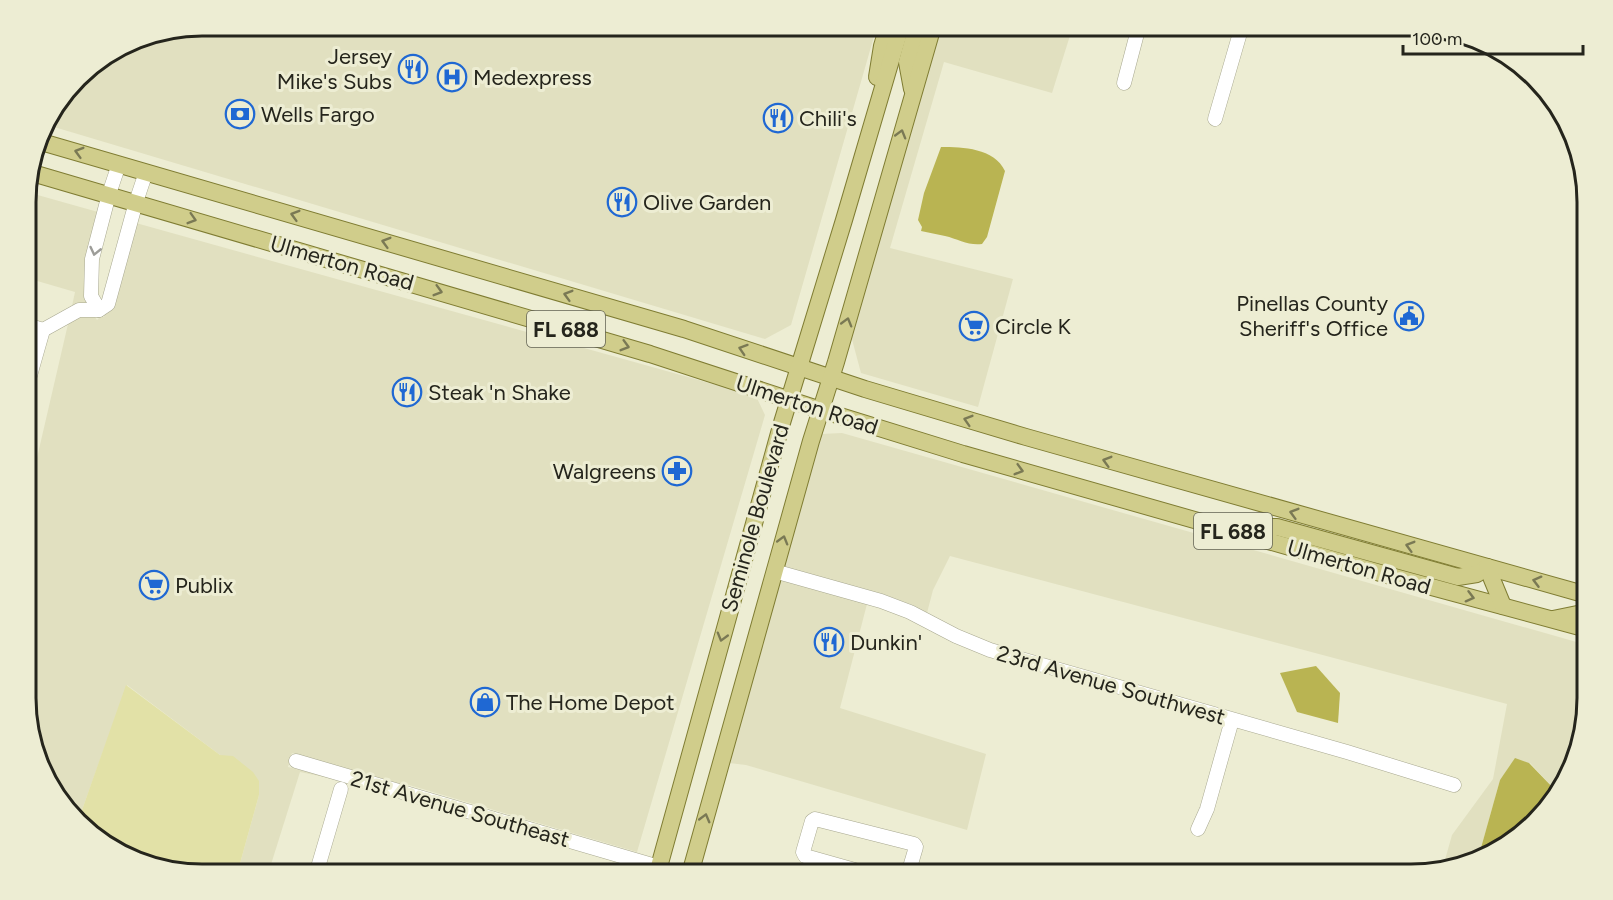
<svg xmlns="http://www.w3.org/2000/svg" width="1613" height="900" viewBox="0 0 1613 900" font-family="Figtree,sans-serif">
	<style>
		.built { fill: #e1e0c0 }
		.green { fill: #e2e1a7 }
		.water { fill: #b9b452 }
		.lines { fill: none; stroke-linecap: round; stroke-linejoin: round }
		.minor-casing { stroke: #a8a890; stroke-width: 15 }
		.major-casing { stroke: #7f7c32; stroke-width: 18 }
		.minor { stroke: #fff; stroke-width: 14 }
		.major { stroke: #d0cd8b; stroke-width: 16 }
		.oneway { stroke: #7a7954 }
		.oneway2 { stroke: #9d9d99 }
		.labels { text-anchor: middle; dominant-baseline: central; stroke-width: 6; stroke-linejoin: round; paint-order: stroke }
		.shield { fill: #ededd3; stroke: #616153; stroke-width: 1.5 }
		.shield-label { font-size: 21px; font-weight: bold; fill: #25251c }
		.poi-label { font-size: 22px; fill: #25251c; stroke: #ededd3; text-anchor: start }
		.street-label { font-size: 22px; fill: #25251c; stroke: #ededd3 }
		.rim { fill: none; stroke: #25251c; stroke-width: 3 }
	</style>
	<rect width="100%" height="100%" fill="#ededd3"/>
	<!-- built -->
	<g class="built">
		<path d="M202,26H877L791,325L765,339L44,124L85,69L135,39Z"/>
		<path d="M939,26H1073L1052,93L944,62L890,248L1013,279L978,407L861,373L850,332Z"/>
		<path d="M27,192L98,212L86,300L87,303H80L72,306L75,292L27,278Z"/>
		<path d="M136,223L756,396L765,415L637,852L409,785L407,786L292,753L288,767L339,780L300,772L268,874H241L239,867L259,795L220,755L127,685L82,810L75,815L55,797L27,721V501L68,324L81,317H95L97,320L100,317H104Z"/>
		<path d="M842,433L1587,645V710L1564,786L1558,793L1530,763L1500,780L1479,855L1443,867L1452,835L1493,779L1507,704L950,556L933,590L927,613L913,605L883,594L784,567L821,434Z"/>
		<path d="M780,580L867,604L840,708L986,754L967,830L746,765L729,763Z"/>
	</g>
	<!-- green -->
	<path class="green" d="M126,685L220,755L233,756L253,772L259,781V795L239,867L241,874H201L114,851L75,815L82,810Z"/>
	<!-- water -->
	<g class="water">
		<path d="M941,147C963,147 994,148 1005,171L987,237L982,244C969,246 958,239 945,236C937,234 929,233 921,231L922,227L918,220L924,193Z"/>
		<path d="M1316,666L1340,693L1338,723L1297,712L1280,673Z"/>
		<path d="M1515,758L1529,763L1558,793L1509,845L1479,855L1500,780Z"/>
	</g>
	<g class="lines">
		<!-- minor casing -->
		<g class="minor-casing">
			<g id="minor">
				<path d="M1124,83L1139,26"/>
				<path d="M1215,119L1242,26"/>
				<path d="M99,310L91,296L92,259L109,194L119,164"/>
				<path d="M27,325L43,330L27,386"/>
				<path d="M43,330L79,310H99L108,304L136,202L146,172"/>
				<path d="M774,571L881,601L910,612L956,636L990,650L1347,752L1454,785"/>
				<path d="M296,761L659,867"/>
				<path d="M1198,829L1207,809L1232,720"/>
				<path d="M316,874L341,789"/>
				<path d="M869,874L805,856L803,852L812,821L815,819L914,844L916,847L908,874"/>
			</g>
		</g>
		<!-- major casing -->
		<g class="major-casing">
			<g id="major">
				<path d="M877,77L882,46L888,26"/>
				<path d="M912,89L907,62L917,26"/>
				<path d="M38,141L684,329L865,389L1026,437L1587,595"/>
				<path d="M29,172L650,354L821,410L963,454L1391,576L1587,629"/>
				<path d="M1238,527H1277L1458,577L1477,574L1487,567"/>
				<path d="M1487,567L1503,606"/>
				<path d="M1553,619L1587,612"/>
				<path d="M657,874L781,426L844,220L901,26"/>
				<path d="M690,874L811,441L836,362L933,26"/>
			</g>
		</g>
		<!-- minor -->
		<use href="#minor" class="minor"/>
		<!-- major -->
		<use href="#major" class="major"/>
	</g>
	<!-- one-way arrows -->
	<defs><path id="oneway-chevron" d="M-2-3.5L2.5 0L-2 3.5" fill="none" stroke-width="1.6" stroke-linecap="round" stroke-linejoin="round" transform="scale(1.5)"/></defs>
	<g class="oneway">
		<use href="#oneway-chevron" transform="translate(901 134) rotate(-74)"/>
		<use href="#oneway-chevron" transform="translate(79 152) rotate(-164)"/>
		<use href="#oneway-chevron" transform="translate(295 215) rotate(-164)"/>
		<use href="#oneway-chevron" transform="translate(192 219) rotate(17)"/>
		<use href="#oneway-chevron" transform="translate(386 242) rotate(-164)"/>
		<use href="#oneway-chevron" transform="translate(438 291) rotate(16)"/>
		<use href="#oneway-chevron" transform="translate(568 295) rotate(-164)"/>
		<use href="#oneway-chevron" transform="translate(847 322) rotate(-74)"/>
		<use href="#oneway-chevron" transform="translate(625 346) rotate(16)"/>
		<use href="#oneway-chevron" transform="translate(743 349) rotate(-162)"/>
		<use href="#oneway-chevron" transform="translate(968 420) rotate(-163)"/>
		<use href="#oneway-chevron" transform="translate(1107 461) rotate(-164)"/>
		<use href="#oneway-chevron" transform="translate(1019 470) rotate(16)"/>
		<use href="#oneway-chevron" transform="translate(1294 513) rotate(-164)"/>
		<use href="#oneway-chevron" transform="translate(783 540) rotate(-74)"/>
		<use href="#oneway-chevron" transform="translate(1410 546) rotate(-164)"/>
		<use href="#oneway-chevron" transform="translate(1537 581) rotate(-165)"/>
		<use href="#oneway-chevron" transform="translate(1470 597) rotate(15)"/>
		<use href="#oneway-chevron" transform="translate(722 637) rotate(106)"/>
		<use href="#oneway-chevron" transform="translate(705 818) rotate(-75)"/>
	</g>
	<use class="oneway2" href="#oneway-chevron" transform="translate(95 251) rotate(103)"/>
	<!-- icons -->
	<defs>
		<g id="restaurant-ring" transform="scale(1.5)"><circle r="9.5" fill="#ededd3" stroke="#1f68d3" stroke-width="1.5"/><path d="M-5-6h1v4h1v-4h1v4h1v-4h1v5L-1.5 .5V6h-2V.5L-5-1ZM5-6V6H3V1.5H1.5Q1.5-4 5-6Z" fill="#1f68d3"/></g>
		<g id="hospital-ring" transform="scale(1.5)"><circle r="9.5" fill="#ededd3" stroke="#1f68d3" stroke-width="1.5"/><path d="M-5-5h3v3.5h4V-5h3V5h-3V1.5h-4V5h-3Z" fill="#1f68d3"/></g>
		<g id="bank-ring" transform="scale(1.5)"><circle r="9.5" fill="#ededd3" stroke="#1f68d3" stroke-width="1.5"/><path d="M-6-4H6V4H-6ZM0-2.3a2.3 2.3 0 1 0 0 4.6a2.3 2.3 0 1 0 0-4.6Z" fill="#1f68d3"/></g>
		<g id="civic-ring" transform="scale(1.5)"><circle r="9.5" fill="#ededd3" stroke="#1f68d3" stroke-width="1.5"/><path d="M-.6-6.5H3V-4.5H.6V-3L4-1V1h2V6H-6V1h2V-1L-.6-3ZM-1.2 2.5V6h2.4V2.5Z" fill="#1f68d3"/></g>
		<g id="supermarket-ring" transform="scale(1.5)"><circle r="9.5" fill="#ededd3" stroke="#1f68d3" stroke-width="1.5"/><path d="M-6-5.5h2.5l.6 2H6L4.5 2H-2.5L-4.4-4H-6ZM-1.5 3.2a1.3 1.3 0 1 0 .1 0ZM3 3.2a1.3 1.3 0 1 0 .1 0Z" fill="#1f68d3"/></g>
		<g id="pharmacy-ring" transform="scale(1.5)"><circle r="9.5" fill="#ededd3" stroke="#1f68d3" stroke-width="1.5"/><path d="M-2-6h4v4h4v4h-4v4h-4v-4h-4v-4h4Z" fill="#1f68d3"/></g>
		<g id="shop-ring" transform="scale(1.5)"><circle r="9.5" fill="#ededd3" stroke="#1f68d3" stroke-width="1.5"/><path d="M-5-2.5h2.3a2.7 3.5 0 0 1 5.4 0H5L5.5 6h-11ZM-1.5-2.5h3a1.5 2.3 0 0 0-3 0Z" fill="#1f68d3"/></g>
	</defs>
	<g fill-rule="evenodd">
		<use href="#restaurant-ring" x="413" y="69"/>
		<use href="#hospital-ring" x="452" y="77"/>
		<use href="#bank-ring" x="240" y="114"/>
		<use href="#restaurant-ring" x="778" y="118"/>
		<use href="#restaurant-ring" x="622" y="202"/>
		<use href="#civic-ring" x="1409" y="316"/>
		<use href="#supermarket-ring" x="974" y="326"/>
		<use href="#restaurant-ring" x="407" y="392"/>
		<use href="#pharmacy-ring" x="677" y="471"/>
		<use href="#supermarket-ring" x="154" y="585"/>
		<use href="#restaurant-ring" x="829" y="642"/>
		<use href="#shop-ring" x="485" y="702"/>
	</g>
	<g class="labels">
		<!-- shield labels -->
		<g class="shield">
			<rect x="527" y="311" width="78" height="36" rx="4.5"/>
			<rect x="1194" y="513" width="78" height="36" rx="4.5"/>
		</g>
		<g class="shield-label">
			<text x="566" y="329">FL 688</text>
			<text x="1233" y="531">FL 688</text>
		</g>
		<!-- poi labels -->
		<g class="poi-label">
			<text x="392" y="56" text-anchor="end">Jersey<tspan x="392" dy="25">Mike's Subs</tspan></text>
			<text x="473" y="77">Medexpress</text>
			<text x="261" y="114">Wells Fargo</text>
			<text x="799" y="118">Chili's</text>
			<text x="643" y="202">Olive Garden</text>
			<text x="1388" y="303" text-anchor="end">Pinellas County<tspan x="1388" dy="25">Sheriff's Office</tspan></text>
			<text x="995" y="326">Circle K</text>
			<text x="428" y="392">Steak 'n Shake</text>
			<text x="656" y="471" text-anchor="end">Walgreens</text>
			<text x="175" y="585">Publix</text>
			<text x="850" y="642">Dunkin'</text>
			<text x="506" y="702">The Home Depot</text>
		</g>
		<!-- street labels -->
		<g class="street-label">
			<text transform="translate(342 263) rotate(16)">Ulmerton Road</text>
			<text transform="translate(807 405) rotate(18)">Ulmerton Road</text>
			<text transform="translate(755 518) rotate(-74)">Seminole Boulevard</text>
			<text transform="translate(1359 567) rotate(16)">Ulmerton Road</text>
			<text transform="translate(1111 685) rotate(16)">23rd Avenue Southwest</text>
			<text transform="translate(460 809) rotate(16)">21st Avenue Southeast</text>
		</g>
	</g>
	<!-- crop -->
	<path d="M0 0H1613V900H0ZM202 36H1411A166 166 0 0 1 1577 202V698A166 166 0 0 1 1411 864H202A166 166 0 0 1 36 698V202A166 166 0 0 1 202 36Z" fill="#ededd3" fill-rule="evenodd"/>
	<path class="rim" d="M202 36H1411A166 166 0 0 1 1577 202V698A166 166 0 0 1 1411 864H202A166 166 0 0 1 36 698V202A166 166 0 0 1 202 36Z"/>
	<!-- scale -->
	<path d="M1403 45v9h180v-9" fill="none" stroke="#25251c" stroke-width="3"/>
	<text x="1412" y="45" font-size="18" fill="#25251c" stroke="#ededd3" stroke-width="4.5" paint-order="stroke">100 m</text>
</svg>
